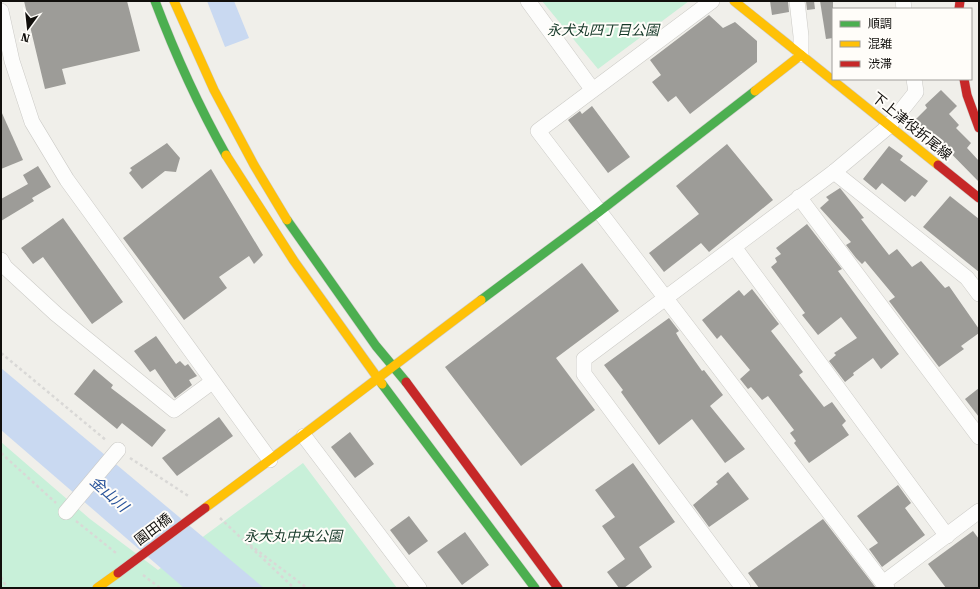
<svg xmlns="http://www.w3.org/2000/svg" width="980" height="589" viewBox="0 0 980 589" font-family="'Roboto Serif','Noto Sans JP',serif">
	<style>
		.green { fill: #c8f0d9 }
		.water { fill: #c9d9f1 }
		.building { fill: #9d9c98 }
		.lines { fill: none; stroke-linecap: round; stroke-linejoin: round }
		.street-casing { stroke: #cccbc7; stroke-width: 16 }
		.fast-casing { stroke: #cccbc7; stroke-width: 10 }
		.slow-casing { stroke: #cccbc7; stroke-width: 10 }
		.jam-casing { stroke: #cccbc7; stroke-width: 10 }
		.path { stroke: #d9d8d6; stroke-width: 2.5; stroke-dasharray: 3 3; stroke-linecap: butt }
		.street { stroke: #fdfdfc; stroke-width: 15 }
		.fast { stroke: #4caf50; stroke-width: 9 }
		.slow { stroke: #ffc107; stroke-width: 9 }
		.jam { stroke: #c62828; stroke-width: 9 }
		.jam-bridge-casing { stroke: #cccbc7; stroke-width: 10; stroke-linecap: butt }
		.jam-bridge { stroke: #c62828; stroke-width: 9 }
		.labels { text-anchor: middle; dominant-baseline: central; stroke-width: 4; stroke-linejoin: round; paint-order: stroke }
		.park-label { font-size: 14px; font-style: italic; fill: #143727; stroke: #fffdf9 }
		.street-label { font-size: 14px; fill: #110f0c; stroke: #fffdf9 }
		.water-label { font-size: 15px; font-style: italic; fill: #27529a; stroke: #fffdf9 }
	</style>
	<rect width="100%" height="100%" fill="#f0efea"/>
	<!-- green -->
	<g class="green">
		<path d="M542,1H689L598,69Z"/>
		<path d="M1,442L90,519L158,570L303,463L397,588H1Z"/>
	</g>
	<!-- water -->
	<g class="water">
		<path d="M207,1H234L249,38L225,47Z"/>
		<path d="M1,368L264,588H184L1,430Z"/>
	</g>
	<!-- building -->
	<g class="building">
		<path d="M24,1H127L140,51L62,69L66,84L45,89Z"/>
		<path d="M770,1H788L789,12L772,15Z"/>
		<path d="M806,1H814L815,9L807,10Z"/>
		<path d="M820,1H833V38L826,39Z"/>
		<path d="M709,15L723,28L735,22L757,41V62L690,114L676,96L668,102L652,82L661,75L650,60Z"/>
		<path d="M941,90L957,106L949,114L959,125L956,128L971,143L967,148L979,161V182L930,132L927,134L914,121L927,108L925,105Z"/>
		<path d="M592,106L630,157L608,173L568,120L580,111L582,114Z"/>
		<path d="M1,111L23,160L1,169Z"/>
		<path d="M167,143L180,158L176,172L165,171L142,189L129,173L132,170L130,168Z"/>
		<path d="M727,144L773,200L709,252L701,243L664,272L649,253L699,214L676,186Z"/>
		<path d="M889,146L903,156L900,160L928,181L915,197L912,195L905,202L882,183L876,190L863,179Z"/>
		<path d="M38,166L51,187L32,198L34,201L1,221V199L28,184L23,175Z"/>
		<path d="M211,169L263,255L254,264L249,256L219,277L227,288L184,320L123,238Z"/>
		<path d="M840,188L864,218L861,219L889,255L897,249L912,267L921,261L945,288L949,286L979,329V333L961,346L964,349L939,367L889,301L895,297L865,261L862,264L856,258L846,245L851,242L820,208L829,200L826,197Z"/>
		<path d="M950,196L979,219V272L923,227Z"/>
		<path d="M63,218L123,302L92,324L43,257L33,264L21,248Z"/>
		<path d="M807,224L842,269L838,271L899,354L881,369L873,358L853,373L854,375L845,382L829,361L836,355L834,353L857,338L841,317L818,335L802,315L805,313L771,267L777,262L775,258L781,254L776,248Z"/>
		<path d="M582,263L619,311L556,358L595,410L521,466L445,367Z"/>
		<path d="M752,289L779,324L771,331L803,372L799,375L824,407L832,402L846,421L842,425L849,435L809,463L794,443L796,441L790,433L794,430L768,396L762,400L751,387L748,389L740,379L750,370L721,335L717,339L702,320L739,290L744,296Z"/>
		<path d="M669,318L679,331L676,333L680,340L702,371L704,370L723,395L710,406L745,449L725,463L692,419L659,445L621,392L623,390L604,365Z"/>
		<path d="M156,336L176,364L180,361L185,366L188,364L197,376L189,380L192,385L175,398L155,369L150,372L134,351Z"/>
		<path d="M94,369L113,385L111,388L166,430L152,447L122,423L117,429L74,394Z"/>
		<path d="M979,388V417L965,399Z"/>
		<path d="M219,417L233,436L177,476L162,458Z"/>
		<path d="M350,432L374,464L355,478L331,447Z"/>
		<path d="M633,463L675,522L639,547L652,567L624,588H619L607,572L625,559L602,526L615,517L595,490Z"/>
		<path d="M728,472L749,499L709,527L693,505L718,484L716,482Z"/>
		<path d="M898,485L911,503L905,508L925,535L882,567L869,549L878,543L857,516Z"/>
		<path d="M409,516L428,541L409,555L390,530Z"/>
		<path d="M823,519L876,588H759L748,573Z"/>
		<path d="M973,531L979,539V588H946L928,564Z"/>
		<path d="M465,532L489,565L462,585L437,552Z"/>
	</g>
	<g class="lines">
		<!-- street casing -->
		<g class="street-casing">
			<g id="street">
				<path d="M528,1L592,89"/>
				<path d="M712,1L538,131L887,588"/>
				<path d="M797,1L801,36V55"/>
				<path d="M903,1L904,9"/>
				<path d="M1,11L12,61L32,122L67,180L270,460"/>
				<path d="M834,172L967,278L979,294"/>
				<path d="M799,197L979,437"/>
				<path d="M734,247L947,536"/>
				<path d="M1,260L5,267L56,314L174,410L212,382"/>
				<path d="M304,436L419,588"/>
				<path d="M66,512L118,450"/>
				<path d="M883,583L979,511"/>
				<path d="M743,588L584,374V359L834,172L889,126L916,92L914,79"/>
			</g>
		</g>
		<!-- fast casing -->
		<g class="fast-casing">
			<g id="fast">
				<path d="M155,1C175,54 198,105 226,155"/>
				<path d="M287,220L376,346L406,382"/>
				<path d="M481,300L599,212L755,91"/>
				<path d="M382,384L535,588"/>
			</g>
		</g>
		<!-- slow casing -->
		<g class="slow-casing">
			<g id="slow">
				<path d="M174,1L214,90L254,165L287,220"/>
				<path d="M734,1L938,165"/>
				<path d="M755,91L801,55"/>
				<path d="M226,155L294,261L382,384"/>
				<path d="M205,508C298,440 389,369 481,300"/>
				<path d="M97,588L118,573"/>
			</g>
		</g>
		<!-- jam casing -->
		<g class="jam-casing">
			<g id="jam">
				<path d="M959,9L960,1"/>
				<path d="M964,79L967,95L979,128"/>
				<path d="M938,165L979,198"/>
				<path d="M406,382L558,588"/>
			</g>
		</g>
		<!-- path -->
		<g class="path">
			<path d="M1,353L107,441"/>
			<path d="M1,453L56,503"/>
			<path d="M130,458L190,497"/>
			<path d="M220,518L294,588"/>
			<path d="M76,521L116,553"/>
			<path d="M250,545L307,588"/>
			<path d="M143,575L160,588"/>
			<path d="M1,577L7,588"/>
		</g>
		<!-- street -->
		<use href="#street" class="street"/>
		<!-- fast -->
		<use href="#fast" class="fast"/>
		<!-- slow -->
		<use href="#slow" class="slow"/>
		<!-- jam -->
		<use href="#jam" class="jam"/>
		<!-- jam-bridge casing -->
		<g class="jam-bridge-casing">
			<path id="jam-bridge" d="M118,573L205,508"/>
		</g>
		<!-- jam-bridge -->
		<use href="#jam-bridge" class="jam-bridge"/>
	</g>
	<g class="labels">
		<!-- park labels -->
		<g class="park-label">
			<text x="603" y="30">永犬丸四丁目公園</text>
			<text x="293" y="536">永犬丸中央公園</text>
		</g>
		<!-- street labels -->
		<g class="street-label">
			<text transform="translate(912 126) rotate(39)">下上津役折尾線</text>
			<text transform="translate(153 529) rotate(-37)">園田橋</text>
		</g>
		<!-- water labels -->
		<g class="water-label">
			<text transform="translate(109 494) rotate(42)">金山川</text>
		</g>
	</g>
	<!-- border -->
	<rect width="980" height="589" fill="none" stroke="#110f0c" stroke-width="4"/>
	<!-- legend -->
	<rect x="832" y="8" width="140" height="72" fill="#fffdf9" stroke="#a09e9a"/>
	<rect x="840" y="21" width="20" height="6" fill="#4caf50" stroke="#a09e9a"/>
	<text x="868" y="28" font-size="12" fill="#110f0c">順調</text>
	<rect x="840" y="41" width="20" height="6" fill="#ffc107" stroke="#a09e9a"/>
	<text x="868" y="48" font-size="12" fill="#110f0c">混雑</text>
	<rect x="840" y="61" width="20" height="6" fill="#c62828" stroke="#a09e9a"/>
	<text x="868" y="68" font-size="12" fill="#110f0c">渋滞</text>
	<!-- north arrow -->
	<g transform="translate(28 28) rotate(195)" stroke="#fffdf9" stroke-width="3" paint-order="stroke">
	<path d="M0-3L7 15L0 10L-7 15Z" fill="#110f0c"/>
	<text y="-6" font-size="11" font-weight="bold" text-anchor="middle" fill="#110f0c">N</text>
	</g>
</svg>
